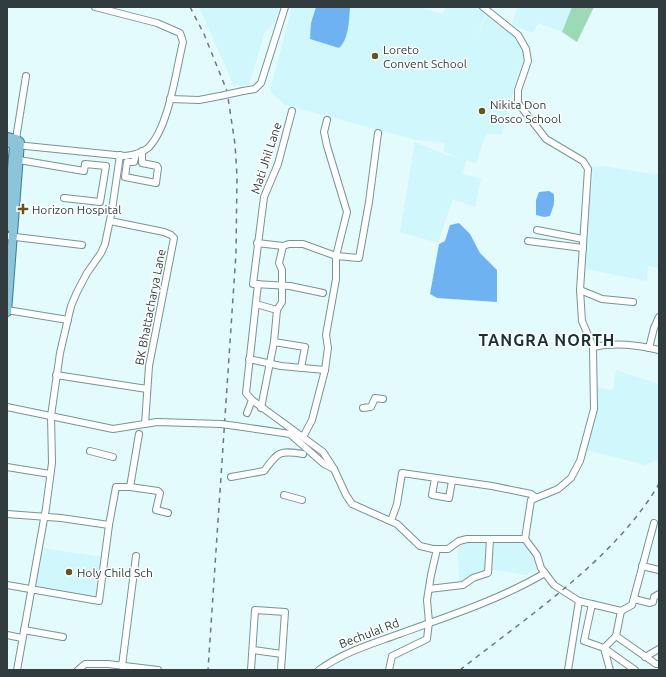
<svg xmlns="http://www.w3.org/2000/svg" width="666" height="677" viewBox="0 0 666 677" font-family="Ubuntu,sans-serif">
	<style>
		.built { fill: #d0f7fb }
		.green { fill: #9dd9b7 }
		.water { fill: #6fb2f1 }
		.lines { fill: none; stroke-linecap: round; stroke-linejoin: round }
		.minor-casing { stroke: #789396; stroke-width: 8 }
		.major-casing { stroke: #3a7b92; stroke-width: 10 }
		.minor { stroke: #fff; stroke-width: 6 }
		.major { stroke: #8cc4d9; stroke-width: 8 }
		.rail { stroke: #6a7a7b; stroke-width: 1.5; stroke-dasharray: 5 5; stroke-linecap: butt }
		.minor-bridge-casing { stroke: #789396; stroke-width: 8; stroke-linecap: butt }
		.minor-bridge { stroke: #fff; stroke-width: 6 }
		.poi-dot { fill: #635522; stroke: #fff; stroke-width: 1.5 }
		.labels { text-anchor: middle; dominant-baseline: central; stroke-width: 3; stroke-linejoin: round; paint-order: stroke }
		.poi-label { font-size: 12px; fill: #303c3d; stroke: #fff; text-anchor: start }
		.street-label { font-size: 12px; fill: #303c3d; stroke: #fff }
		.district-label { font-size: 16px; font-weight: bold; letter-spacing: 1px; fill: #193134; stroke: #fff }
	</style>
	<rect width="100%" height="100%" fill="#e4fbfd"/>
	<!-- built -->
	<g class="built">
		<path d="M199,7H280L273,25L265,32L249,85L234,86Z"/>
		<path d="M292,7H419L442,14L446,7H480L489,13L482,22L478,37L483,22L489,14L513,32L521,44L526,57L517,76L502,134H486L476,163L466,160L463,174L481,179L475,207L453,199L438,243L400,232L415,142L446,155L461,158L443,151L445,143L416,140L285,105L270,91Z"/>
		<path d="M517,7H572L562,32L538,23L533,33L512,25Z"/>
		<path d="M603,166L659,175V268L648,266L647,281L585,269L587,220L593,176L591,167Z"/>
		<path d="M616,370L659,384V454L657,460L645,465L586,450L597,408V387L613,390Z"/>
		<path d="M462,542H524L534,555L538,568L527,575L489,569L474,573L463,584H459L458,544Z"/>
		<path d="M42,548L102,557L97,598L34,586Z"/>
	</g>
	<!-- green -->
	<path class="green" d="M572,7H594L577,42L562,32Z"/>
	<!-- water -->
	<g class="water">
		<path d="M316,7H350C349,20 349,39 339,48L310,39L311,23Z"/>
		<path d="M549,191L554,194V204L550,216L544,217L536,215V200L539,192Z"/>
		<path d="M459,223L470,234L480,253L497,270V302L437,298L430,294L439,244L445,241L450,225Z"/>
	</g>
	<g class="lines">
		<!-- minor casing -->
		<g class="minor-casing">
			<g id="minor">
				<path d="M243,91L255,89L261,83L285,7"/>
				<path d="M170,99L199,100L220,96"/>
				<path d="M292,111L278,164L264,197L253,284L290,286L323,293"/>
				<path d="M16,139L26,76"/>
				<path d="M16,145L125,156C133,155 142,153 148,148C169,128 176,70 183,42L180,33L157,23L95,7"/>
				<path d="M136,154L134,162H127L125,177L156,183L158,168L157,166L142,163V151"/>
				<path d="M19,160L84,171L85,164L106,166L100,202L64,198"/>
				<path d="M110,221L164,232L171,235L174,238L149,366L145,424"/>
				<path d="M537,230L583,239"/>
				<path d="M7,236L82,245"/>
				<path d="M528,241L583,248"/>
				<path d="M257,243L283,246L289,244H303L336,256L359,258L369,202L378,133"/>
				<path d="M580,290L602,299L633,302"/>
				<path d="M256,304L277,310"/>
				<path d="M7,310L68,320"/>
				<path d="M274,342L305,347L301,368"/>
				<path d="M593,347C616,342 637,345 659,350"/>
				<path d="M649,348L654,328L659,317"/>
				<path d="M249,359L281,366L325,370"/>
				<path d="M56,375L147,389"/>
				<path d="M252,400L323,452L334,469L346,495L352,504L397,524L420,546L433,549H448L459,541L467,539H525L531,500L558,489L571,478L580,461L594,409L593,347L582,321L580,290L588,169L583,161L546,139L518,103V90L528,61L526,49L518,35L483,7"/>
				<path d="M7,407L113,429L157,422L221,424"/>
				<path d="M261,408L274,342L277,310L282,302V270L279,263L283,246"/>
				<path d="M363,408L371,407L375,398L383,399"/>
				<path d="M247,413L252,400L246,393L258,284"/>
				<path d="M236,426L290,434L324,464L334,469"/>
				<path d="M303,437L312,420L325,370L328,348L326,335L336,279V256L347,212L327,146L324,132L327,120"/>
				<path d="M90,451L113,457"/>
				<path d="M7,467L50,474"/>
				<path d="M231,477L264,471C278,452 279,450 303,454"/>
				<path d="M435,478L432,495L449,498L452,481"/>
				<path d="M130,487L158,491L160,493L156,510L168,513"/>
				<path d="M284,495L302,500"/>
				<path d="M7,514L61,518L109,525L99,601L7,585"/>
				<path d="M391,521L397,504L402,473L492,486L531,494L535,497"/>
				<path d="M109,525L116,487H130L139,434"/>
				<path d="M525,539L537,555L541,568L554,585L579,601L621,611L616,636L656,664H659"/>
				<path d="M642,566L659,570"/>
				<path d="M429,589L463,585L473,578L488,573L490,539"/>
				<path d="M634,599L650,603L653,602L654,597L659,594"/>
				<path d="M592,604L584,641L604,648L635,670"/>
				<path d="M621,611L632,605L654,523"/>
				<path d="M24,630L63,637"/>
				<path d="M7,635L22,638"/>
				<path d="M253,650L282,654"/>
				<path d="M645,657L659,649"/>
				<path d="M122,666L136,556"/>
				<path d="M17,670L46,508L52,463L51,416L60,353L71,306L77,292L87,273L101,253L105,244L112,210L120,155"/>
				<path d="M78,670L85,664H108L158,670"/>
				<path d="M251,670L255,610L285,612L281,670"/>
				<path d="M319,670C346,651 369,645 399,634C449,616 499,600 545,573"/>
				<path d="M389,670L392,656L427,639L429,622L427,600L431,575L437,549"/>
				<path d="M568,670L579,601"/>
				<path d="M610,670L604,648L616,636"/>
			</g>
		</g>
		<!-- major casing -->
		<g class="major-casing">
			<g id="major">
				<path d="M7,137L16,139L20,142L7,312"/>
				<path d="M7,142L14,145L7,227"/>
			</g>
		</g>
		<!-- minor -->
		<use href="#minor" class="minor"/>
		<!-- major -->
		<use href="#major" class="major"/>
		<!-- rail -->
		<g class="rail">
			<path d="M190,7L204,34L227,91L235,144L237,176L236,253L208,670"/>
			<path d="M460,670C528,616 614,560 659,484"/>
		</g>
		<!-- minor-bridge casing -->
		<g class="minor-bridge-casing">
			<g id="minor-bridge">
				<path d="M220,96L243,91"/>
				<path d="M221,424L236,426"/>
			</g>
		</g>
		<!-- minor-bridge -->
		<use href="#minor-bridge" class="minor-bridge"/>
	</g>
	<!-- markers -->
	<g class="poi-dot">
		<circle cx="375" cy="56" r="4"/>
		<circle cx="482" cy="111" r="4"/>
		<path d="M21 203h4v4h4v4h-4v4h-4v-4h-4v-4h4z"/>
		<circle cx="69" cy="572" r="4"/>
	</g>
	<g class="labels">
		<!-- poi labels -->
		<g class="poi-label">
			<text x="383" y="49">Loreto<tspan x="383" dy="14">Convent School</tspan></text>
			<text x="490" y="104">Nikita Don<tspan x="490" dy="14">Bosco School</tspan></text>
			<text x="32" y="209">Horizon Hospital</text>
			<text x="77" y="572">Holy Child Sch</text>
		</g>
		<!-- street labels -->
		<g class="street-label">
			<text transform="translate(266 158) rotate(-72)">Mati Jhil Lane</text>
			<text transform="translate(150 307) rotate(-79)">BK Bhattacharya Lane</text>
			<text transform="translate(369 633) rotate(-21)">Bechulal Rd</text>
		</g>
		<!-- district labels -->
		<g class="district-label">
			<text x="547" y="340">TANGRA NORTH</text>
		</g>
	</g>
	<!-- border -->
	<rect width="666" height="677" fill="none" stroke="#303c3d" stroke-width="16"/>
</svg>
